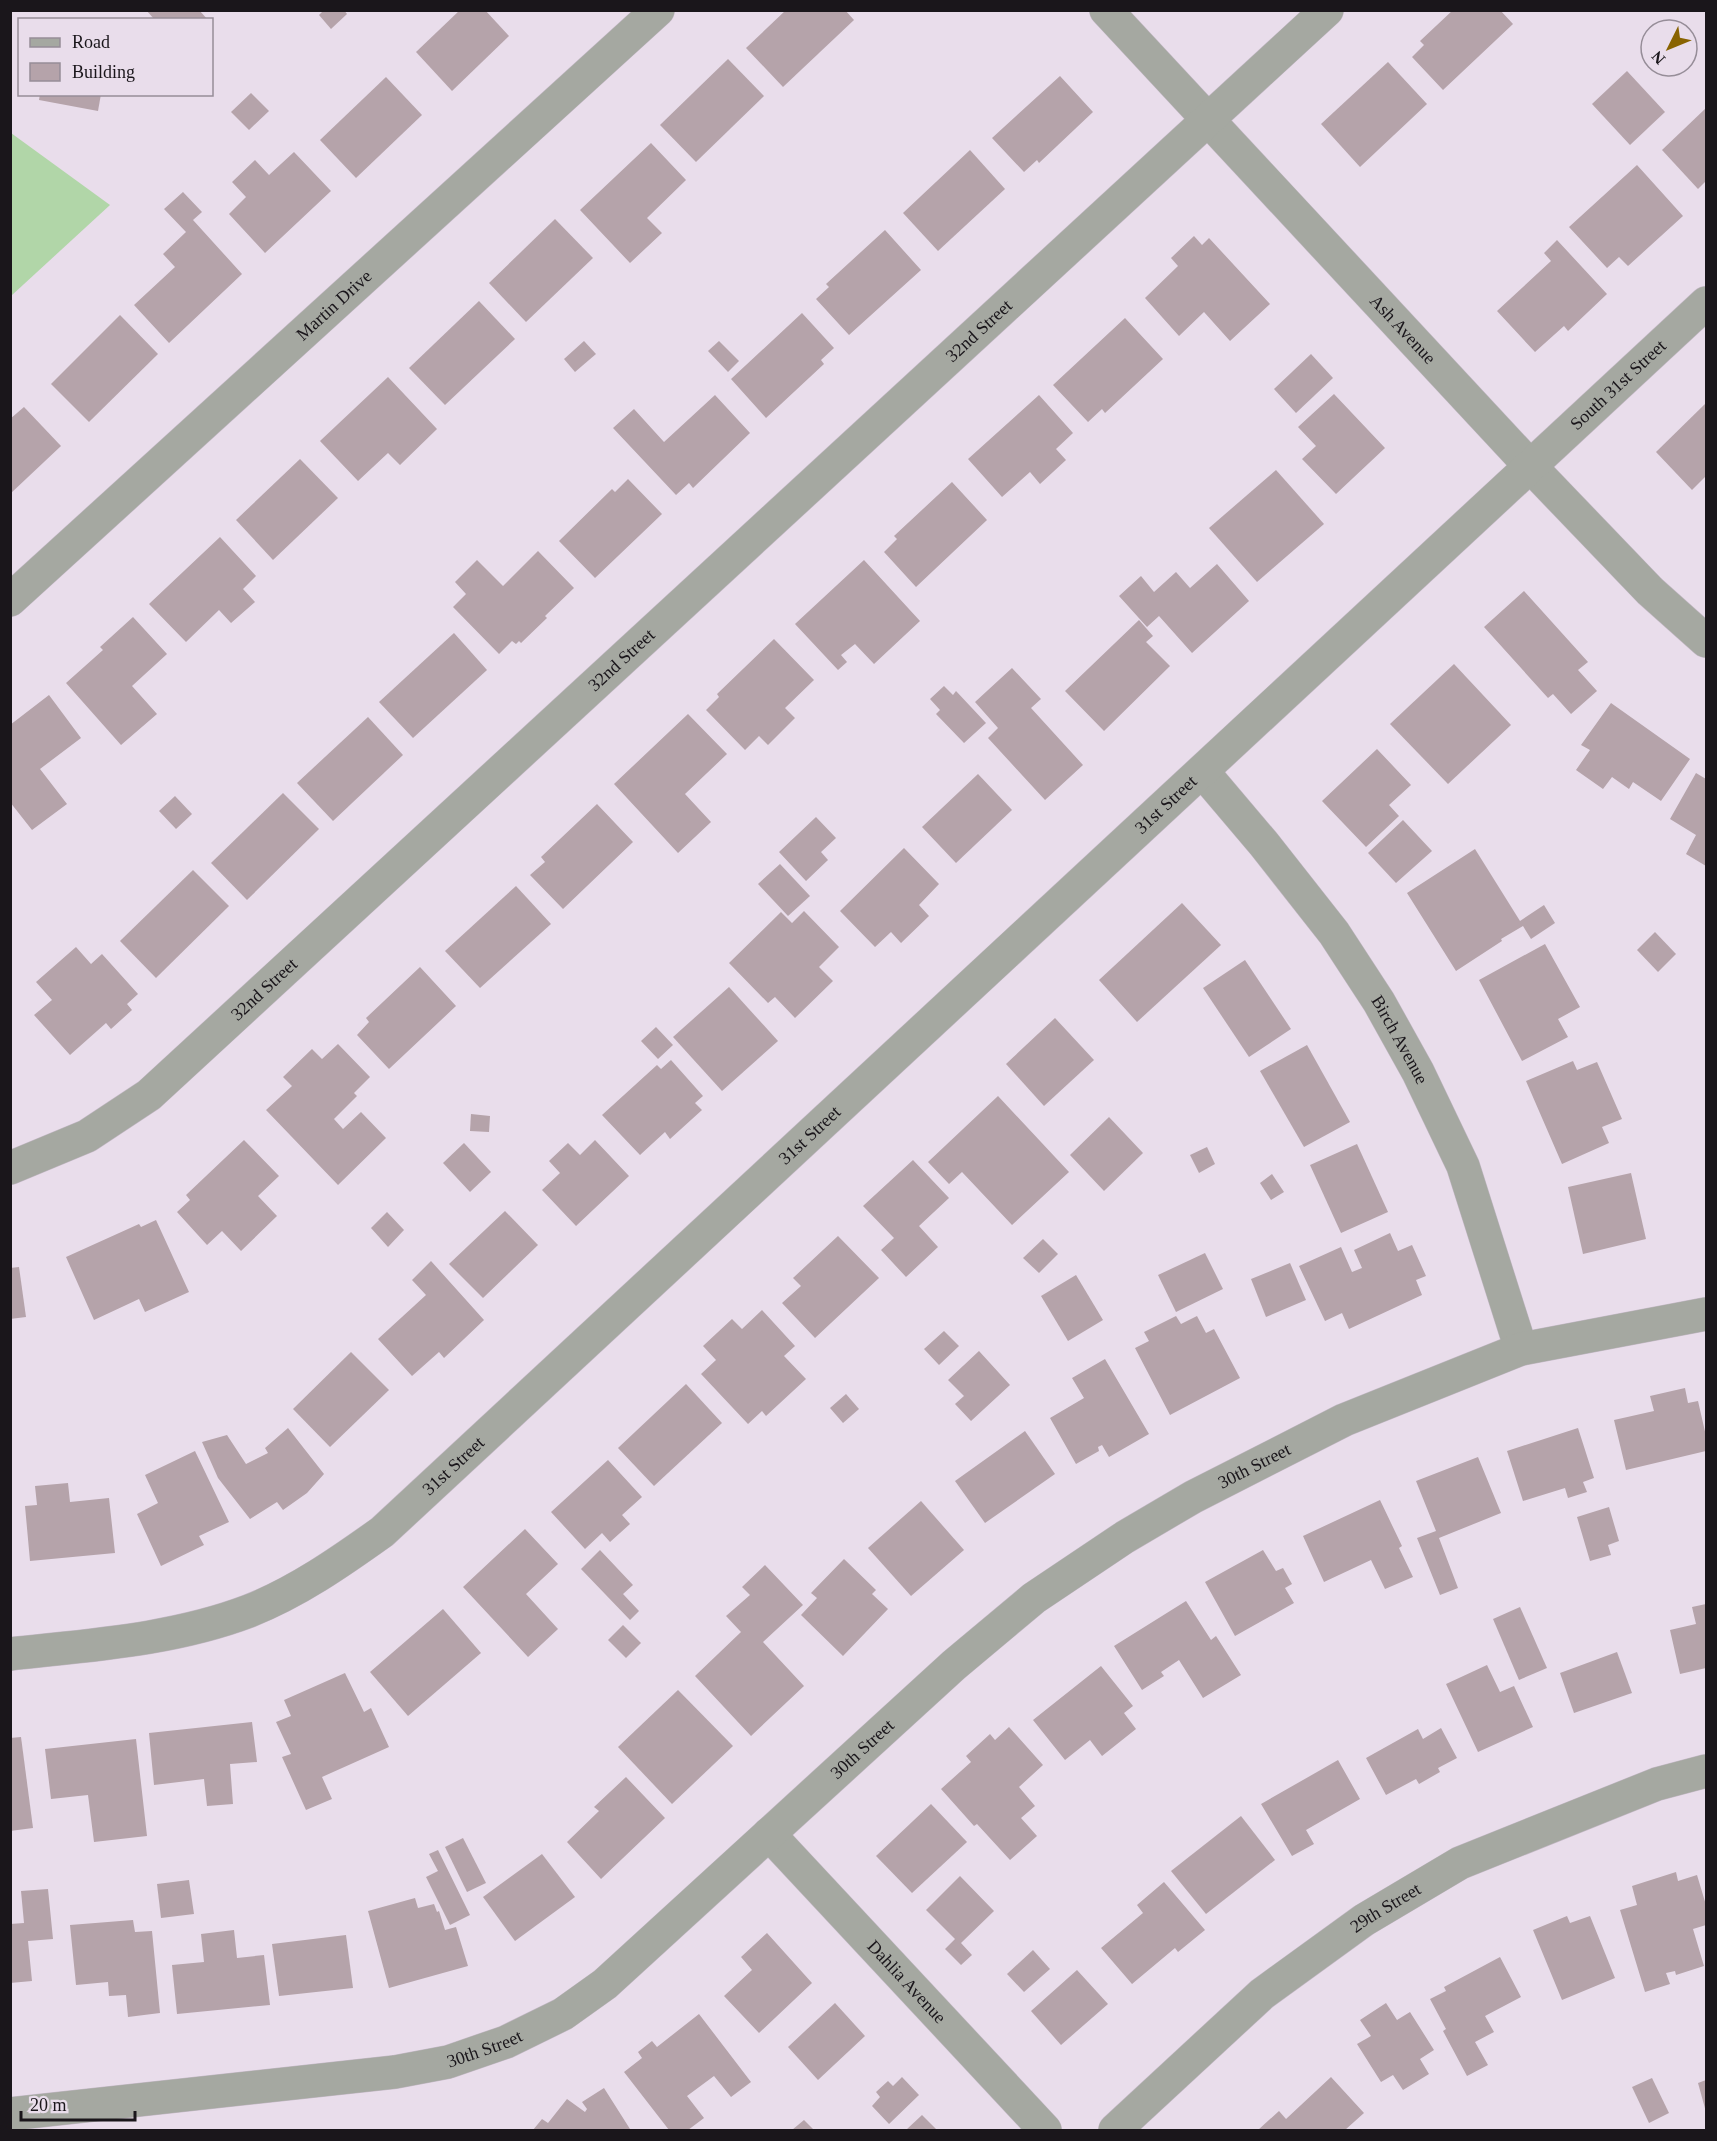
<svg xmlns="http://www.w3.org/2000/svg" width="1717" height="2141" viewBox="0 0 1717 2141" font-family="'Times New Roman',serif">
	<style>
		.grass { fill: #b1d6a8 }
		.building { fill: #b5a3aa }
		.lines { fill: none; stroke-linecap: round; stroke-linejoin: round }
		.minor-casing { stroke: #c4b9c6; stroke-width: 34 }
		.minor { stroke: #a5a8a1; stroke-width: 33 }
		.labels { text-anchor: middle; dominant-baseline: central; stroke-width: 6; stroke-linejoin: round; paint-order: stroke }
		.street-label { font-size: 18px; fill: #1a161b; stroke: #e9ddeb }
	</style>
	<rect width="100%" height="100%" fill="#e9ddeb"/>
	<!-- grass -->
	<path class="grass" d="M11,133L110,205L11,296Z"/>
	<!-- building -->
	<g class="building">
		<path d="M146,10H199L208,20H155Z"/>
		<path d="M324,10H344L347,14L331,29L319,15Z"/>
		<path d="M460,10H485L509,36L452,91L416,52Z"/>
		<path d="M786,10H845L854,20L783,87L746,48Z"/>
		<path d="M1453,10H1500L1513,24L1443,90L1412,57L1424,45L1420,41Z"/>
		<path d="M728,59L764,96L696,162L660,125Z"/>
		<path d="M1388,62L1427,104L1360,167L1321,124Z"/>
		<path d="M1627,71L1665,112L1630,145L1592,104Z"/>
		<path d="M1060,76L1093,112L1039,163L1037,160L1024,172L992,138Z"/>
		<path d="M386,77L422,115L356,178L320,140Z"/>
		<path d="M251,93L269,111L249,130L231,112Z"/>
		<path d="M40,94H101L98,111L39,100Z"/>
		<path d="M1706,108V181L1698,189L1662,150Z"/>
		<path d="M651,143L686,180L647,218L662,233L630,263L580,210Z"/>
		<path d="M970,150L1005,189L938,251L903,213Z"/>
		<path d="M294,152L331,191L265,253L229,214L246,197L232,182L255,160L269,175Z"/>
		<path d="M1637,165L1683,216L1628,266L1619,257L1607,268L1569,227Z"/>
		<path d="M183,192L202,212L193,220L242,274L169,343L134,305L175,267L163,254L186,232L164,209Z"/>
		<path d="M555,219L593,258L526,322L489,283Z"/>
		<path d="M885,230L921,270L849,335L816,299L829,287L826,284Z"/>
		<path d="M1194,236L1202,245L1209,238L1270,304L1230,341L1204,312L1179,336L1145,298L1178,266L1171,258Z"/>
		<path d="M1557,240L1607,294L1568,331L1564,326L1535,352L1497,311L1551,261L1544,253Z"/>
		<path d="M479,301L515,339L445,405L409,368Z"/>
		<path d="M802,313L834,348L821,360L824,364L766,418L731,379Z"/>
		<path d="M120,315L158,354L89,422L51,384Z"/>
		<path d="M1125,318L1163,359L1105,413L1102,409L1088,422L1053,385Z"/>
		<path d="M584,341L596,354L575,372L564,359Z"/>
		<path d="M719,341L739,361L728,372L708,351Z"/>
		<path d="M1311,354L1333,378L1296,413L1274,389Z"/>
		<path d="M388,377L437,429L400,465L388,453L358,481L320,441Z"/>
		<path d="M1334,394L1385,448L1336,494L1302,459L1316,446L1298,427Z"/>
		<path d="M715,395L750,433L693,488L689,483L676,495L613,428L634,409L664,442Z"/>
		<path d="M1039,395L1073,433L1056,449L1066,460L1040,484L1030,472L1002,497L968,459Z"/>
		<path d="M1706,403V476L1692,490L1656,452Z"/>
		<path d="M24,407L61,446L10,494V419Z"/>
		<path d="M300,459L338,498L273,560L236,520Z"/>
		<path d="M1276,470L1324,524L1257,582L1209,528Z"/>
		<path d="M628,479L662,514L595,578L559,541L612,489L615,492Z"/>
		<path d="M952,482L987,520L916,587L884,552L897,539L894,536Z"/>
		<path d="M220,537L256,576L243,589L255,602L231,623L219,610L186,642L149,604Z"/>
		<path d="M538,551L574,588L545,616L547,618L521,643L519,641L516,644L512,641L499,654L453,607L466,594L455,582L477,560L503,586Z"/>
		<path d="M864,560L920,621L874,664L855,644L841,655L847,662L838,670L795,624Z"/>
		<path d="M1217,564L1249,601L1192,653L1159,616L1147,627L1119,596L1141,576L1154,592L1176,572L1190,588Z"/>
		<path d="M1524,591L1588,662L1578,670L1597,691L1571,714L1553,694L1548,698L1484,627Z"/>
		<path d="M133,617L167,654L132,686L157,714L121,745L66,683L103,650L100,647Z"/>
		<path d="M1139,620L1153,636L1146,642L1170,666L1104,731L1065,691Z"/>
		<path d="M454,633L487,670L413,738L379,702Z"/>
		<path d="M774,639L814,680L785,708L795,718L768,745L759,736L745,750L706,710L719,697L717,694Z"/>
		<path d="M1454,664L1511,725L1448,784L1390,724Z"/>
		<path d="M1012,668L1041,699L1031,708L1083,765L1045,800L988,738L998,728L975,702Z"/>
		<path d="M944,686L953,695L956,691L986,723L964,743L936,714L940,710L930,699Z"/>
		<path d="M49,695L81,738L40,769L67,804L32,830L10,802V725Z"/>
		<path d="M1611,703L1690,759L1661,801L1633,782L1629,789L1612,777L1603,789L1576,770L1590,750L1581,745Z"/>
		<path d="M688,714L727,754L685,794L711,822L678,853L614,784Z"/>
		<path d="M368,717L403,755L333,821L297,783Z"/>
		<path d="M1377,749L1411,785L1389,805L1399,816L1366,847L1322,801Z"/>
		<path d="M1696,773L1706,779V866L1686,854L1696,835L1670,819Z"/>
		<path d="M978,774L1012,810L956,863L922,827Z"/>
		<path d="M283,793L319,829L247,900L211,863Z"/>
		<path d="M175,796L192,814L176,829L159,811Z"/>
		<path d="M597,804L633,842L563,909L530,875L545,862L541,857Z"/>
		<path d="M816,817L836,838L821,852L828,860L806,881L779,852Z"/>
		<path d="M1403,820L1432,851L1396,883L1368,853Z"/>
		<path d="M904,848L939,884L919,905L929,916L901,943L891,932L875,947L840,911Z"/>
		<path d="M1475,849L1520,921L1544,905L1555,923L1531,939L1523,926L1501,939L1502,941L1456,971L1407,893Z"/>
		<path d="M780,864L810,896L788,916L758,884Z"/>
		<path d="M193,870L229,906L156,978L120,941Z"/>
		<path d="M516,886L551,924L480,988L445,951Z"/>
		<path d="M1182,903L1221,945L1137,1022L1099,980Z"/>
		<path d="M804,911L839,947L819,967L833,981L795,1018L775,997L768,1003L729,963L781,912L792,923Z"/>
		<path d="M1655,932L1676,954L1658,972L1637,950Z"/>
		<path d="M1545,944L1580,1007L1558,1019L1568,1037L1522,1061L1479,980Z"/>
		<path d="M76,947L91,964L102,954L138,994L127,1004L132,1010L111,1029L106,1023L70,1055L34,1015L52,1000L36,982Z"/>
		<path d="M1245,960L1291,1029L1249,1057L1203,988Z"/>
		<path d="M420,967L456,1006L389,1069L357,1035L369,1022L366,1018Z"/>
		<path d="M729,987L778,1041L722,1091L673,1037Z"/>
		<path d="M1055,1018L1094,1060L1044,1106L1006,1064Z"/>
		<path d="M656,1027L673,1045L658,1059L641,1041Z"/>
		<path d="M338,1044L370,1077L354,1093L357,1096L334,1119L343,1129L361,1112L386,1138L338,1185L266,1110L292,1086L283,1077L312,1049L322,1059Z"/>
		<path d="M1307,1045L1350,1122L1304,1147L1260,1071Z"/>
		<path d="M671,1060L703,1096L695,1103L702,1110L670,1139L665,1132L640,1155L602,1115L657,1065L661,1069Z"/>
		<path d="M1573,1061L1577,1070L1597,1062L1622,1119L1602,1127L1609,1143L1562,1164L1526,1081Z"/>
		<path d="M998,1096L1069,1172L1012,1225L962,1172L949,1184L928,1162Z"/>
		<path d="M471,1114L490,1116L489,1132L470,1131Z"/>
		<path d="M1109,1117L1143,1153L1104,1191L1070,1155Z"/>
		<path d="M244,1140L279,1176L258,1196L277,1216L241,1251L222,1231L207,1245L177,1212L190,1200L186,1195Z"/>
		<path d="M595,1140L629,1176L576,1226L542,1190L560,1173L549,1161L568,1143L580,1155Z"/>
		<path d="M464,1143L491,1172L470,1192L443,1163Z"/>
		<path d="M1357,1144L1388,1212L1341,1233L1310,1165Z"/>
		<path d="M1207,1147L1215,1164L1199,1173L1190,1155Z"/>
		<path d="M913,1160L949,1198L919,1226L938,1247L906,1277L881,1250L894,1238L863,1206Z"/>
		<path d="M1631,1173L1646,1239L1583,1254L1568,1187Z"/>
		<path d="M1272,1174L1284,1192L1271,1200L1260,1183Z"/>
		<path d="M505,1211L538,1245L483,1298L449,1264Z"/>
		<path d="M387,1212L404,1230L388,1247L371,1228Z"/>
		<path d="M156,1220L189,1292L145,1312L139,1299L94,1320L66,1257L139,1224L141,1227Z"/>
		<path d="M1390,1233L1398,1251L1412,1245L1426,1276L1416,1280L1422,1295L1349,1329L1342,1313L1325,1321L1299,1266L1341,1247L1352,1272L1362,1268L1354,1250Z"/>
		<path d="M838,1236L879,1278L815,1338L782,1303L801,1286L793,1278Z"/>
		<path d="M1043,1239L1058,1254L1039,1273L1023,1258Z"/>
		<path d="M1205,1253L1223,1289L1176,1312L1158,1275Z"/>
		<path d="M431,1261L484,1320L444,1358L439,1352L412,1376L378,1339L426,1295L412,1280Z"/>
		<path d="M1290,1263L1306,1300L1266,1317L1251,1279Z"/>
		<path d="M19,1267L26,1317L10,1319V1268Z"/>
		<path d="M1076,1275L1103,1320L1068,1341L1041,1296Z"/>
		<path d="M762,1310L795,1346L784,1356L806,1379L766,1416L762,1411L748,1424L701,1374L716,1360L703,1346L732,1319L742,1329Z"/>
		<path d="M1176,1316L1181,1324L1197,1316L1206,1333L1214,1329L1240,1378L1170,1415L1135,1348L1149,1341L1144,1332Z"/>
		<path d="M944,1331L959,1346L939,1365L924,1349Z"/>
		<path d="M979,1351L1010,1385L971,1421L955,1404L964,1396L948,1380Z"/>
		<path d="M351,1352L389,1390L330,1447L293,1409Z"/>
		<path d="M1105,1359L1149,1434L1109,1457L1102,1445L1098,1447L1099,1451L1076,1464L1050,1418L1084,1398L1072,1378Z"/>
		<path d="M686,1384L722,1423L654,1486L618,1448Z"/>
		<path d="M1685,1388L1688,1403L1698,1401L1706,1436V1451L1626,1470L1614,1420L1654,1411L1650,1396Z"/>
		<path d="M846,1394L859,1409L843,1423L830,1408Z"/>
		<path d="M288,1428L324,1474L307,1493L283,1510L277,1502L250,1519L218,1478L202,1442L227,1435L246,1464L268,1453L265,1448Z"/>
		<path d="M1578,1428L1594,1478L1583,1482L1587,1492L1568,1498L1565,1488L1523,1501L1507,1451Z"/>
		<path d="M1025,1431L1055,1474L985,1523L955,1481Z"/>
		<path d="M195,1451L229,1522L199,1536L204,1545L161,1566L137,1514L158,1503L145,1475Z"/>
		<path d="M1478,1457L1501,1513L1439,1538L1458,1588L1440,1595L1417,1538L1436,1531L1416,1481Z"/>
		<path d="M608,1460L642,1497L622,1515L630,1524L610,1542L602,1533L585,1549L551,1512Z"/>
		<path d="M68,1483L70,1502L109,1498L115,1553L30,1561L25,1506L37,1505L35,1486Z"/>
		<path d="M1380,1500L1402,1546L1399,1548L1413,1577L1385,1589L1371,1560L1324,1582L1303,1536Z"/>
		<path d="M921,1501L964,1550L911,1596L868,1548Z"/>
		<path d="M1609,1507L1619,1541L1608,1545L1611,1555L1590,1561L1577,1517Z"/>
		<path d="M525,1529L558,1564L526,1594L558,1629L528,1657L463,1587Z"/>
		<path d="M600,1550L633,1585L623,1594L639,1611L630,1620L581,1569Z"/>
		<path d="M1263,1550L1276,1571L1283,1568L1292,1584L1285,1588L1294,1603L1235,1636L1205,1582Z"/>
		<path d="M844,1559L876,1590L872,1594L888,1609L843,1656L801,1615L817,1598L811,1593Z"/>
		<path d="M765,1565L803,1605L763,1642L804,1686L751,1736L695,1676L741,1632L726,1616L750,1595L742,1587Z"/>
		<path d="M1186,1601L1211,1640L1216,1636L1241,1675L1203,1698L1179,1660L1161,1672L1164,1676L1142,1690L1114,1646Z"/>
		<path d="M1706,1604V1668L1680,1674L1670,1630L1696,1624L1692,1607Z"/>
		<path d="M1520,1607L1547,1668L1519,1680L1493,1619Z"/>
		<path d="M443,1609L481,1653L408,1716L370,1672Z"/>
		<path d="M623,1625L641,1643L626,1658L608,1640Z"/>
		<path d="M1617,1652L1632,1693L1574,1713L1560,1673Z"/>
		<path d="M1487,1665L1500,1692L1514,1686L1533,1727L1478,1752L1446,1684Z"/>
		<path d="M1101,1666L1133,1706L1124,1713L1136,1729L1102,1756L1090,1740L1065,1760L1033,1720Z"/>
		<path d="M345,1673L364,1712L371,1708L389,1747L322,1777L332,1799L306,1810L282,1757L291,1754L276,1722L291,1716L284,1700Z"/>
		<path d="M678,1690L733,1746L672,1804L618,1747Z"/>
		<path d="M252,1722L257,1762L230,1764L233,1804L207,1806L204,1779L154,1785L149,1733Z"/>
		<path d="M1009,1727L1043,1765L1019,1787L1035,1806L1021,1818L1037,1836L1010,1860L977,1824L974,1826L941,1789L971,1762L966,1756L990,1734L995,1740Z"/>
		<path d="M1441,1728L1457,1758L1438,1768L1440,1772L1419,1784L1416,1779L1386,1795L1366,1758L1418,1729L1423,1739Z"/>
		<path d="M21,1737L33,1828L10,1831V1738Z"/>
		<path d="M136,1739L147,1836L94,1842L88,1795L51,1799L45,1749Z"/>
		<path d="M1338,1760L1360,1799L1306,1830L1314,1844L1292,1856L1261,1804Z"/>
		<path d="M626,1777L665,1818L601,1879L567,1842L599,1811L594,1807Z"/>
		<path d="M931,1804L967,1842L912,1893L876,1856Z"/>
		<path d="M1241,1816L1275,1860L1206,1914L1171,1871Z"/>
		<path d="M463,1838L486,1883L467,1892L445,1847Z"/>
		<path d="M438,1850L470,1915L450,1925L426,1877L438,1871L429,1854Z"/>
		<path d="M542,1854L575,1897L515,1941L483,1897Z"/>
		<path d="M1676,1872L1678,1881L1697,1875L1706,1905V1925L1693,1929L1704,1966L1676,1975L1675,1971L1666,1973L1670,1984L1645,1992L1620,1910L1637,1905L1632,1886Z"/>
		<path d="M960,1876L994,1911L961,1943L972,1955L961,1965L945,1949L955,1939L926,1910Z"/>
		<path d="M189,1880L194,1914L161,1918L157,1884Z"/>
		<path d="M1164,1882L1205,1930L1178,1952L1175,1948L1132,1984L1101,1948L1143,1913L1137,1905Z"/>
		<path d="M48,1889L53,1939L28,1941L32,1981L10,1983V1924L24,1923L21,1891Z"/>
		<path d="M415,1898L418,1908L434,1904L437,1912L439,1911L445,1930L456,1927L468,1966L389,1988L368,1911Z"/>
		<path d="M1567,1916L1570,1923L1590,1916L1615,1978L1562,2000L1533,1930Z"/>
		<path d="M133,1920L135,1932L152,1931L160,2013L128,2017L126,1995L109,1996L108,1982L76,1985L70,1925Z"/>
		<path d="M234,1930L237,1958L264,1955L270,2005L177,2014L172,1965L204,1962L201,1934Z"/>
		<path d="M767,1933L812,1983L759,2033L724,1996L752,1970L741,1957Z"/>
		<path d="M346,1935L353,1988L279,1996L272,1944Z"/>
		<path d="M1033,1950L1050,1969L1024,1992L1007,1974Z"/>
		<path d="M1500,1957L1521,1997L1485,2016L1494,2032L1475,2042L1488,2065L1467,2076L1443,2031L1446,2029L1430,1999L1446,1991L1444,1987Z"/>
		<path d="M1077,1970L1108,2004L1061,2045L1031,2011Z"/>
		<path d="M835,2003L865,2036L818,2080L788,2047Z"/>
		<path d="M1386,2003L1397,2020L1410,2012L1434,2050L1420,2059L1429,2074L1403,2090L1393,2075L1381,2082L1357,2044L1371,2036L1360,2020Z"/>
		<path d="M699,2014L751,2082L731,2097L714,2076L687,2096L704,2118L688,2130H669L624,2072L642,2058L638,2052L652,2041L657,2047Z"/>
		<path d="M902,2077L919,2095L889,2124L872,2106L880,2097L876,2092L888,2081L893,2086Z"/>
		<path d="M1331,2077L1364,2113L1345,2130H1258L1279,2111L1286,2119Z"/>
		<path d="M1652,2078L1669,2113L1649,2123L1632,2087Z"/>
		<path d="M1706,2080V2112L1698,2083Z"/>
		<path d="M604,2088L630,2129L628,2130H533L542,2119L548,2123L567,2099L585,2112L587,2109L582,2102Z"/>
		<path d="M922,2115L937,2130H906Z"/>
		<path d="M804,2120L814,2130H792Z"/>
	</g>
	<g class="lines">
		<!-- minor casing -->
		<g class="minor-casing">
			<g id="minor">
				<path id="s1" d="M1106,10L1531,467L1650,591L1706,641"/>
				<path id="s2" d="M10,600L658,10"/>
				<path id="s3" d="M1203,772L1264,844L1334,933L1379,1002L1418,1072L1463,1166L1521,1349"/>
				<path id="s4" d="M10,1168L87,1136L149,1095L1327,10"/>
				<path id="s5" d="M10,1654C90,1645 173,1640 249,1611C297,1592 340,1562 382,1532L1706,303"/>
				<path id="s6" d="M769,1834L1045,2130"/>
				<path id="s7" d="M10,2114L395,2072L448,2062L506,2042L563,2014L605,1984L954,1665L1034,1598L1125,1537L1193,1497L1344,1420L1521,1349L1706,1314"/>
				<path id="s8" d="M1115,2130L1262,1994L1364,1920L1460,1863L1657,1784L1706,1771"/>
			</g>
		</g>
		<!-- minor -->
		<use href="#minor" class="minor"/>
	</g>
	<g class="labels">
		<!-- street labels -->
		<g class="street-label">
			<text stroke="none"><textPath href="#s2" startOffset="438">Martin Drive</textPath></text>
			<text stroke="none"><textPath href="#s1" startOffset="436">Ash Avenue</textPath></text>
			<text stroke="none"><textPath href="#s4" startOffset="1286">32nd Street</textPath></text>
			<text stroke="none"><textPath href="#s5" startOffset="2085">South 31st Street</textPath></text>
			<text stroke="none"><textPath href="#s4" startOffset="800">32nd Street</textPath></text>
			<text stroke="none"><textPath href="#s5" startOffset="1468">31st Street</textPath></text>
			<text stroke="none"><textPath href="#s4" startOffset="314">32nd Street</textPath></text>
			<text stroke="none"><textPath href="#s3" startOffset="333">Birch Avenue</textPath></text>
			<text stroke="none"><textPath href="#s5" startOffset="982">31st Street</textPath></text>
			<text stroke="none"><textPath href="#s5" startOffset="496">31st Street</textPath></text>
			<text stroke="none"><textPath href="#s7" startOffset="1452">30th Street</textPath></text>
			<text stroke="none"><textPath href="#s7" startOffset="966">30th Street</textPath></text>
			<text stroke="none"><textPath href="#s8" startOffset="351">29th Street</textPath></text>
			<text stroke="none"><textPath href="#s6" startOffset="202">Dahlia Avenue</textPath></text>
			<text stroke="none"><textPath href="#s7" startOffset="480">30th Street</textPath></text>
		</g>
	</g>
	<!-- border -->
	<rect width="1717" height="2141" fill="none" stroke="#1a161b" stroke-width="24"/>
	<!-- legend -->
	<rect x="18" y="18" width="195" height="78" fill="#e9ddeb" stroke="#968d98" stroke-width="1.5"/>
	<rect x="30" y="38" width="30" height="9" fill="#a5a8a1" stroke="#968d98" stroke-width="1.5"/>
	<text x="72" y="48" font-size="18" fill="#1a161b">Road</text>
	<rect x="30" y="63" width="30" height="18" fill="#b5a3aa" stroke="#968d98" stroke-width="1.5"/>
	<text x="72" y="78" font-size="18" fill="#1a161b">Building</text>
	<!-- north arrow -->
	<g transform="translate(1669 48) rotate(227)"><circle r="28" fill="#e9ddeb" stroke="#968d98" stroke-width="1.5"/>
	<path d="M0-4.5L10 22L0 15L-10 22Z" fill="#896301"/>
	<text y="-9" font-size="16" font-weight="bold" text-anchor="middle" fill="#1a161b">N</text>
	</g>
	<!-- scale -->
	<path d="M21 2111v9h114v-9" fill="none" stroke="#1a161b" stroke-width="3"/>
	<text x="30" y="2111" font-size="18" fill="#1a161b" stroke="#e9ddeb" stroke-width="4.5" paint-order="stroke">20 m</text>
</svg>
